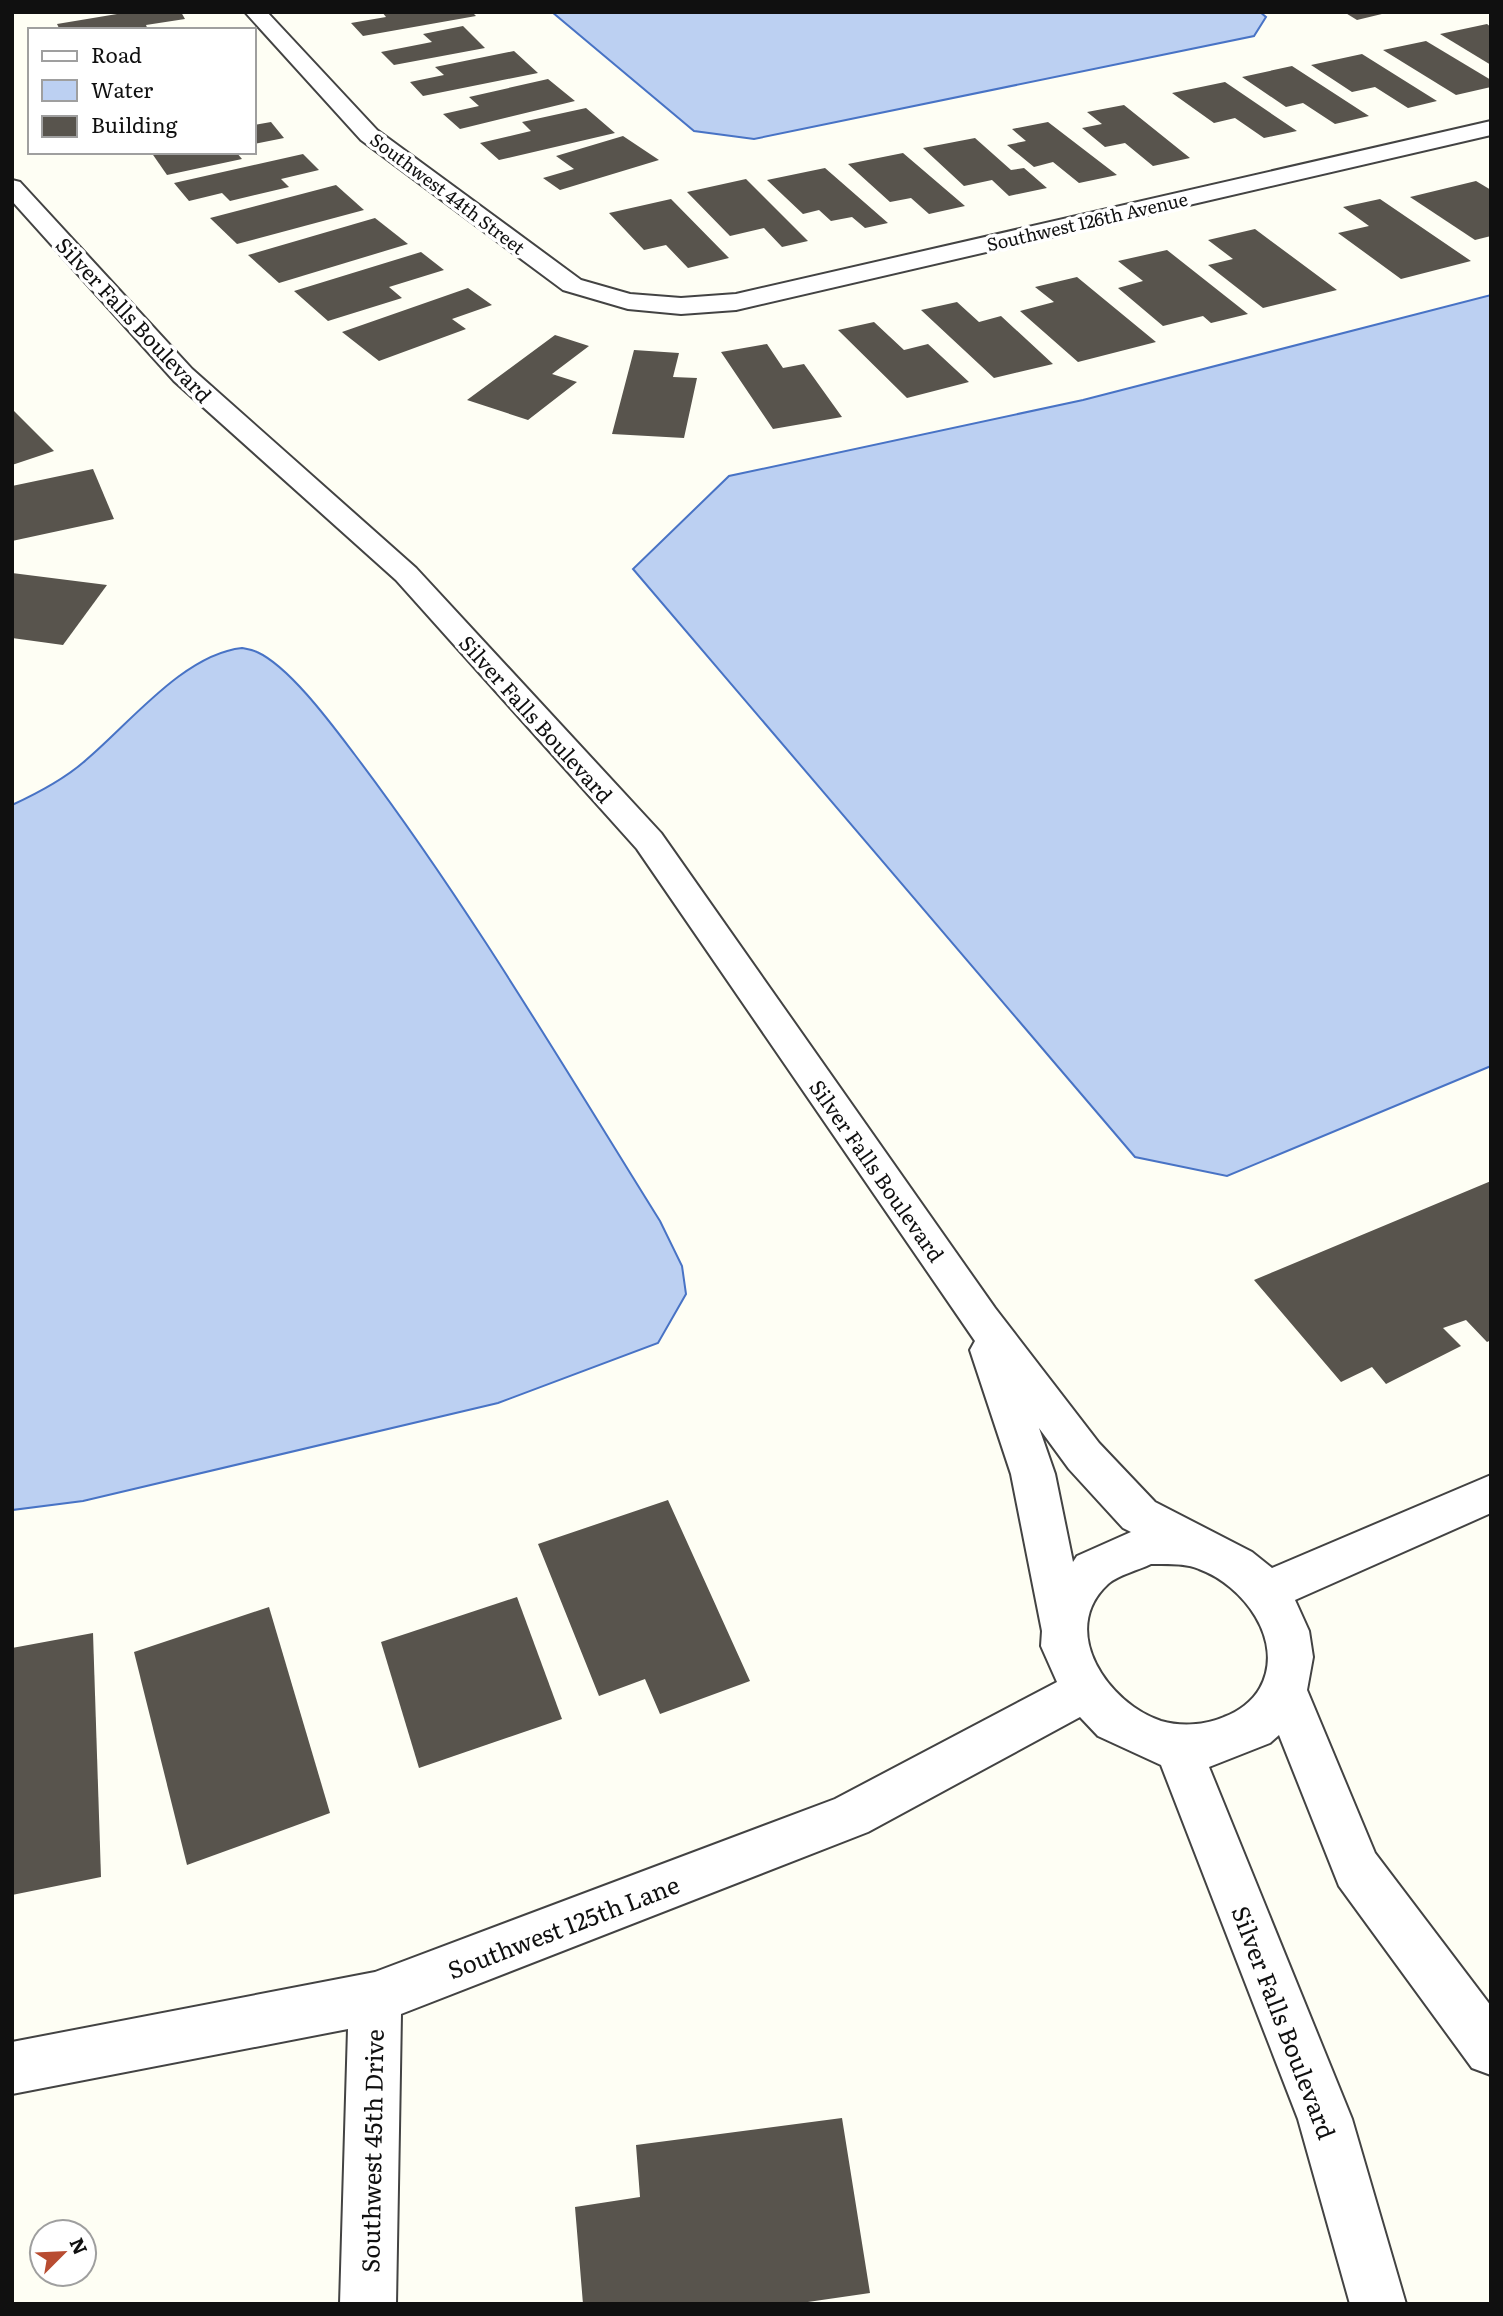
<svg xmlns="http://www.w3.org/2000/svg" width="1503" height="2316" viewBox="0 0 1503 2316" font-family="Literata,serif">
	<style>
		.water { fill: #bcd0f2; stroke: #4873c5; stroke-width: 2 }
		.building { fill: #58544d }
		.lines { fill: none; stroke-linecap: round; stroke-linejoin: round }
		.minor-casing { stroke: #434343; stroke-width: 4 }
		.minor { fill: #fff; fill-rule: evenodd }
		.labels { text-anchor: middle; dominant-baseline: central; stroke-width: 7; stroke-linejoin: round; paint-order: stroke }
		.far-street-label { font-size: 18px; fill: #101010; stroke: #fff }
		.street-label { font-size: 21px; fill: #101010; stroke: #fff }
		.near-street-label { font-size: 24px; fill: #101010; stroke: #fff }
	</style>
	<rect width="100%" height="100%" fill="#fefef4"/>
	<!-- water -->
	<g class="water">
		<path d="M552,12H1260L1266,17L1254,36L754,139L694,131Z"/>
		<path d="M1491,295V1066L1227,1176L1135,1157L633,569L729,476L1083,400Z"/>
		<path d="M242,648C246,649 253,650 257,652C290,667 333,726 355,755C467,903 562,1064 660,1221L682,1266L686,1294L658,1343L498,1403L83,1501L12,1510V805C38,793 65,779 86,760C129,724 184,654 242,648Z"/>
	</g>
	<!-- building -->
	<g class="building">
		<path d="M129,12H181L185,19L146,25L148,30H60L57,24Z"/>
		<path d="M382,12H472L476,16L363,36L351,23L386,17Z"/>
		<path d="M1344,12H1386V13L1357,20Z"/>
		<path d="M1487,24L1491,27V65L1440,34Z"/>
		<path d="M463,26L485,48L394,65L381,52L432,42L423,34Z"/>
		<path d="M1426,41L1491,80V87L1456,95L1383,50Z"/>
		<path d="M514,51L538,73L423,96L410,82L444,75L435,67Z"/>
		<path d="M1362,54L1437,101L1408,108L1375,87L1352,92L1311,65Z"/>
		<path d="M1292,66L1369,116L1335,124L1303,103L1286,107L1242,77Z"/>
		<path d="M548,79L575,101L460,129L443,114L479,106L469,97Z"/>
		<path d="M1225,82L1297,131L1264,138L1235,118L1214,123L1172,93Z"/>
		<path d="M1124,105L1190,158L1153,166L1125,143L1105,147L1082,128L1102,124L1087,112Z"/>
		<path d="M586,108L615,133L499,160L480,143L531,131L522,122Z"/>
		<path d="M271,122L284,138L254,144V125Z"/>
		<path d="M1048,122L1117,175L1079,183L1053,162L1034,167L1007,145L1026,141L1012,129Z"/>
		<path d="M623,136L659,160L560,190L543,178L574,169L556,156Z"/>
		<path d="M975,138L1011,170L1024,168L1047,188L1009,196L992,180L964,186L923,148Z"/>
		<path d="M151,152H236L242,159L167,175Z"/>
		<path d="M903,153L965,206L929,214L911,198L890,202L848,164Z"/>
		<path d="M303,154L319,170L281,179L289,187L230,201L222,193L189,201L174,183Z"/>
		<path d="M825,168L888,223L865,228L852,217L831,221L819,210L803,214L767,180Z"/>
		<path d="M746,179L808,241L782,247L764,228L730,236L687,192Z"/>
		<path d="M1476,181L1491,190V236L1475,240L1410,197Z"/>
		<path d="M336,185L364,210L237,244L210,218Z"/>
		<path d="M671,199L729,258L688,268L666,245L644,250L609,213Z"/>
		<path d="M1380,199L1471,261L1401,279L1338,233L1369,226L1343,207Z"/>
		<path d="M375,218L408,244L279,283L248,255Z"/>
		<path d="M1255,229L1337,290L1263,308L1208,265L1233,259L1208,240Z"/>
		<path d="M1167,250L1248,314L1211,323L1203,316L1163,326L1118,288L1143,281L1118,261Z"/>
		<path d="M421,252L444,270L389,287L402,298L328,321L294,291Z"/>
		<path d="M1077,277L1156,342L1078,362L1020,311L1054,302L1035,287Z"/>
		<path d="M468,288L492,305L452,319L466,329L379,361L342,332Z"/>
		<path d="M957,302L979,322L1001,316L1053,364L994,378L921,310Z"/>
		<path d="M874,322L904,350L928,344L969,382L907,398L838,330Z"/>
		<path d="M555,335L589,346L552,374L577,382L528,420L467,400Z"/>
		<path d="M767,344L783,368L804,364L842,417L773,429L721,352Z"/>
		<path d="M634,350L679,353L673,377L697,378L684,438L612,434Z"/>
		<path d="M12,409L54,451L12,465Z"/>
		<path d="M93,469L114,519L12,541V486Z"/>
		<path d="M12,573L107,585L63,645L12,638Z"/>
		<path d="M1491,1181V1340L1487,1342L1466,1320L1443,1328L1461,1346L1386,1384L1372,1367L1341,1382L1254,1280Z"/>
		<path d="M668,1500L750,1681L660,1714L645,1679L599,1696L538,1544Z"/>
		<path d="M517,1597L562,1719L419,1768L381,1642Z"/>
		<path d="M269,1607L330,1813L187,1865L134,1652Z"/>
		<path d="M93,1633L101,1877L12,1895V1648Z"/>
		<path d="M842,2118L870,2293L794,2304H583L575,2207L640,2197L636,2145Z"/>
	</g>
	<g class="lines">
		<!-- minor casing -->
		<g class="minor-casing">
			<g id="minor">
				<path d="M245,12H267L377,130L581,280L630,294L681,298L736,294L1491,121V135L736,310L681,314L628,309L563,290L361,140Z"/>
				<path d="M12,180L20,182L192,369L416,568L661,833L995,1308L1099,1443L1155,1502L1252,1552L1272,1568L1491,1475V1513L1295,1600L1309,1631L1313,1657L1307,1690L1375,1853L1491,2006V2075L1472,2068L1339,1886L1279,1735L1270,1743L1209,1767L1352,2119L1406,2304H1350L1298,2119L1161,1765L1098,1736L1080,1717L868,1832L401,2014L396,2304H340L348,2029L12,2094V2042L375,1972L835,1799L1057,1682L1041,1646L1042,1631L1011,1474L970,1350L975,1341L637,849L396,580L174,381L12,201ZM1039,1428L1069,1469L1123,1528L1131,1532L1077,1556L1073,1562L1055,1474ZM1151,1564C1167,1564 1185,1563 1199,1569C1243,1585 1286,1641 1260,1688C1253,1701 1238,1712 1224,1717C1205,1725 1182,1727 1161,1721C1109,1704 1057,1631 1108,1584C1118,1575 1139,1570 1151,1564Z"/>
			</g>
		</g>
		<!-- minor -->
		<use href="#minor" class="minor"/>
	</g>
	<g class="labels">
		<!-- far-street labels -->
		<g class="far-street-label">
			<text transform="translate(448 193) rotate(37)">Southwest 44th Street</text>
			<text transform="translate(1087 221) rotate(-13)">Southwest 126th Avenue</text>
		</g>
		<!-- street labels -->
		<g class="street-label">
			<text transform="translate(135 319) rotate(47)">Silver Falls Boulevard</text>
			<text transform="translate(537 718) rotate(48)">Silver Falls Boulevard</text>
			<text transform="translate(878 1170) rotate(55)">Silver Falls Boulevard</text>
		</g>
		<!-- near-street labels -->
		<g class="near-street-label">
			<text transform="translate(563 1926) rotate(-21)">Southwest 125th Lane</text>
			<text transform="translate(1285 2022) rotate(69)">Silver Falls Boulevard</text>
			<text transform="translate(371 2151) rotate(-89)">Southwest 45th Drive</text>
		</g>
	</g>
	<!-- border -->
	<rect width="1503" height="2316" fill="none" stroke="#101010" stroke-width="28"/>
	<!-- legend -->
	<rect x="28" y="28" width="228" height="126" fill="#ffffff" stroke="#9f9f9f" stroke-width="2"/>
	<rect x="42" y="51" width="35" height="10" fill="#ffffff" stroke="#9f9f9f" stroke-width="2"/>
	<text x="91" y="63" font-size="21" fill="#101010">Road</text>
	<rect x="42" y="80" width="35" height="21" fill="#bcd0f2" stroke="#9f9f9f" stroke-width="2"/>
	<text x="91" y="98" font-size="21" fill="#101010">Water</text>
	<rect x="42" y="116" width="35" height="21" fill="#58544d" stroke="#9f9f9f" stroke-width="2"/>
	<text x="91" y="133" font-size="21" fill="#101010">Building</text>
	<!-- north arrow -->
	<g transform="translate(63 2253) rotate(66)"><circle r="33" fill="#ffffff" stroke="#9f9f9f" stroke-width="2"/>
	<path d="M0-5L12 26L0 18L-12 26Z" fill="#b84c31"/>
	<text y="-10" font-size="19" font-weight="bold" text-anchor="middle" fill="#101010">N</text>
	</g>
</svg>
